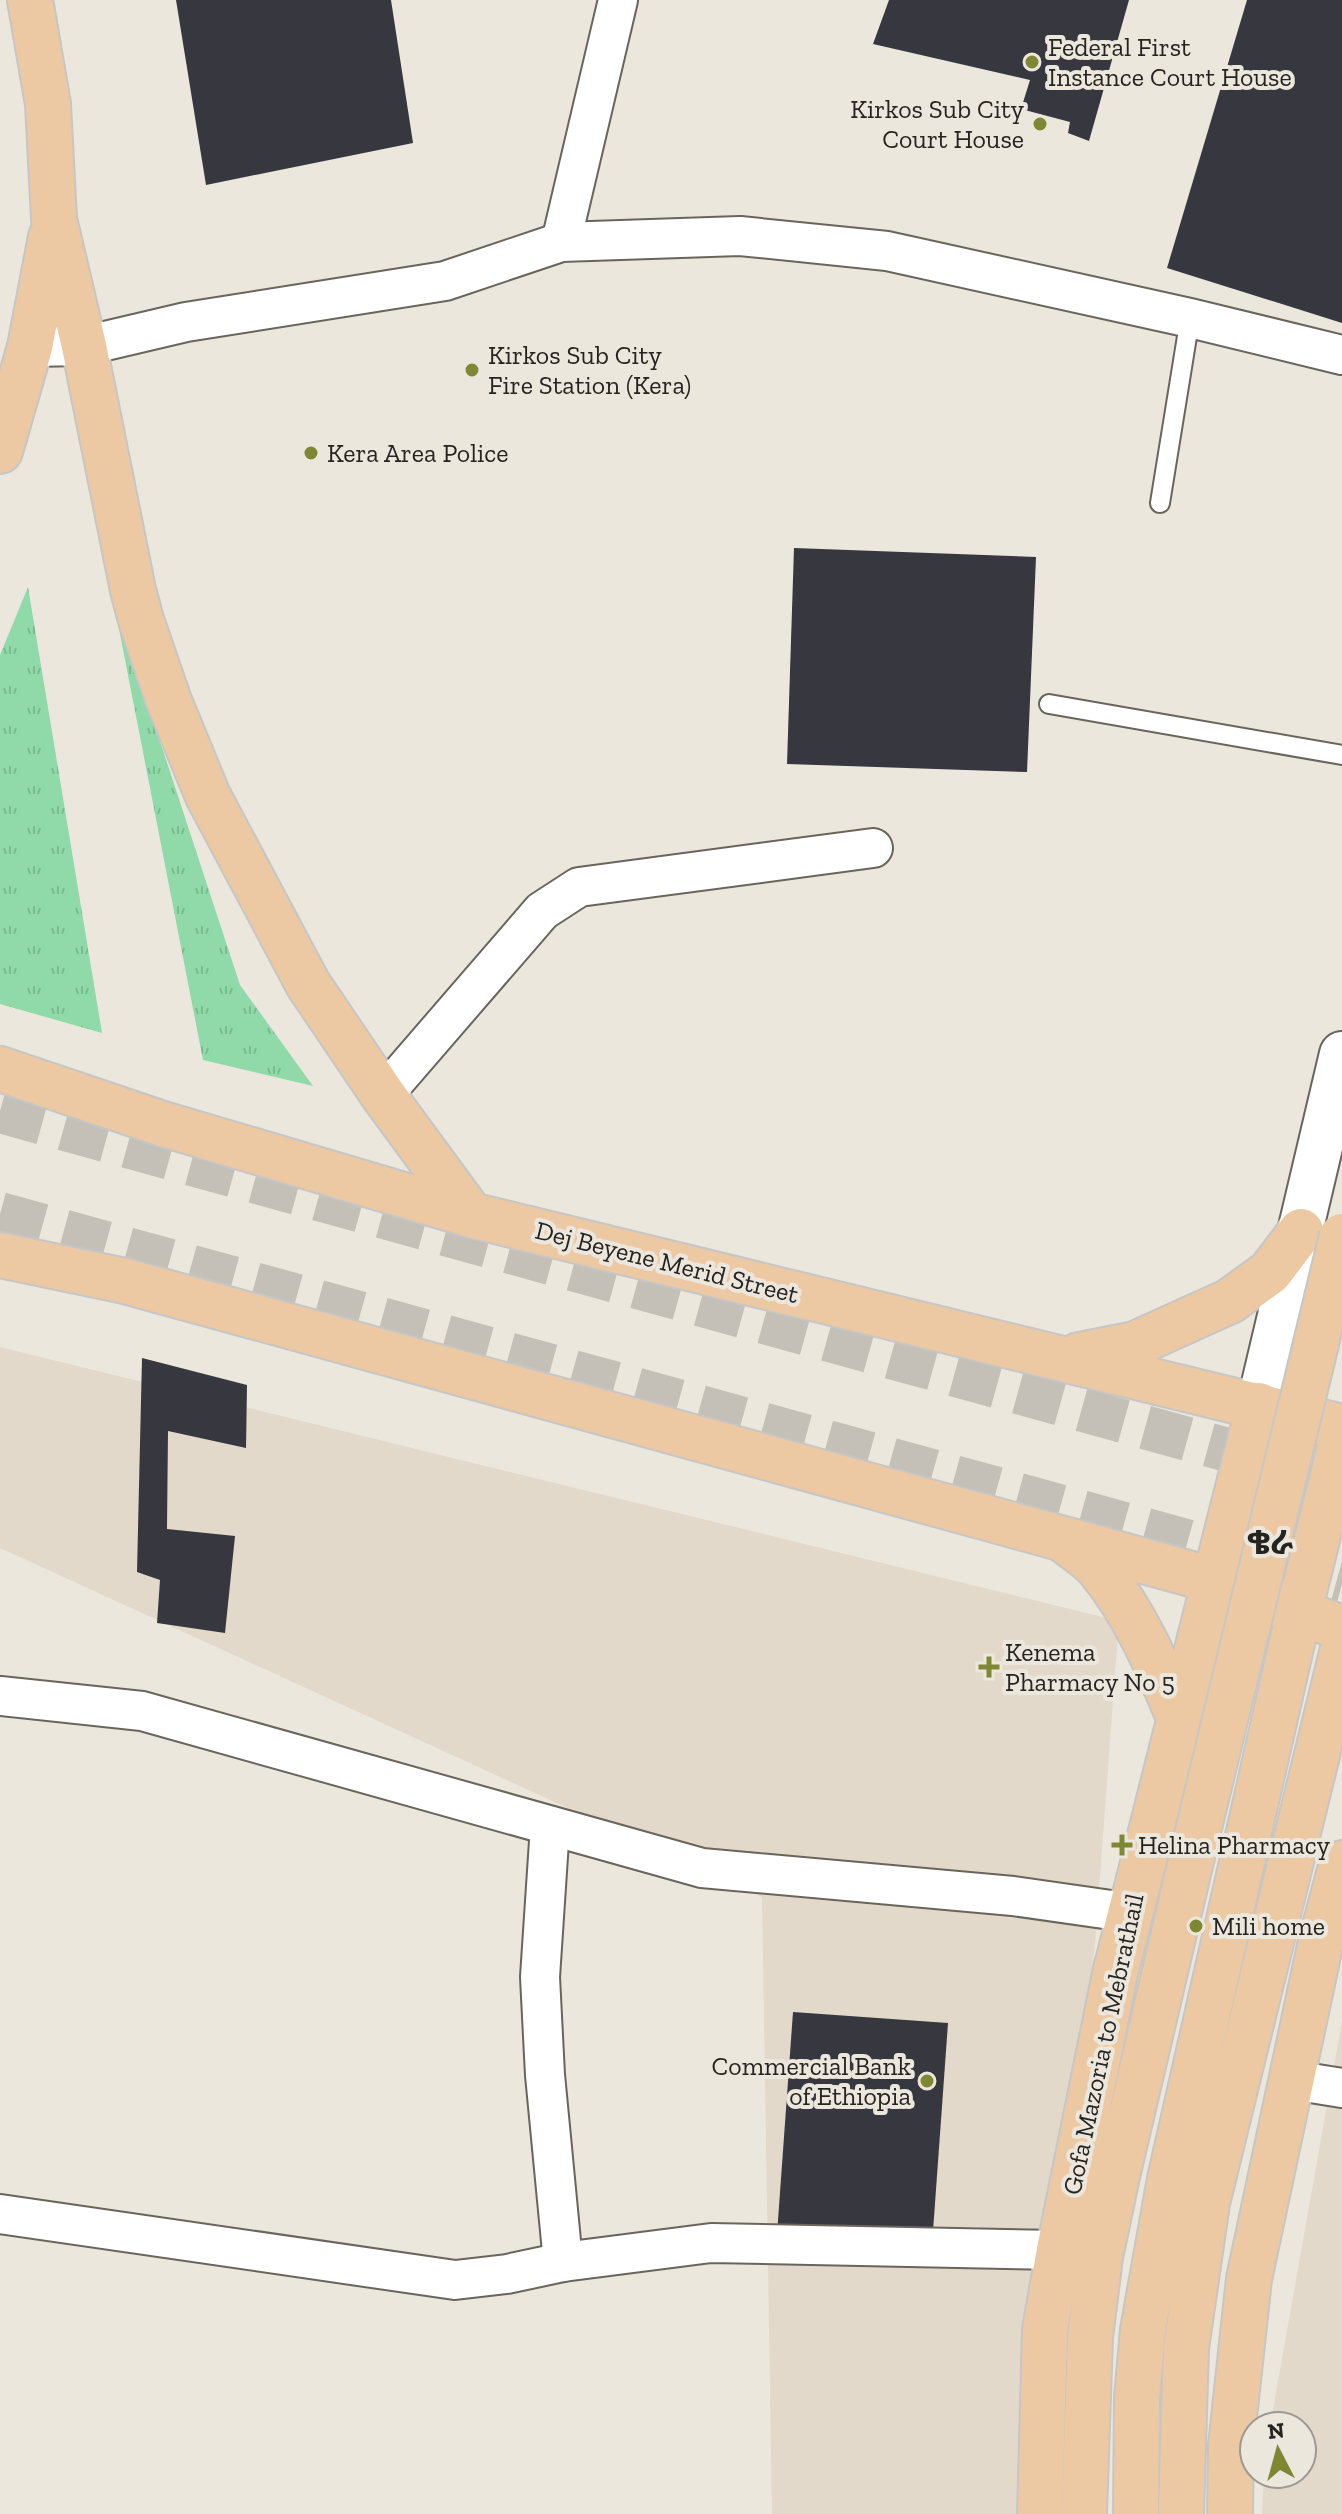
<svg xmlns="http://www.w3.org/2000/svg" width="1342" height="2514" viewBox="0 0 1342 2514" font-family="'Zilla Slab','Noto Sans Ethiopic',serif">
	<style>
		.built { fill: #e2d9ca }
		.grass { fill: url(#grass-tufts) }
		.building { fill: #36373f }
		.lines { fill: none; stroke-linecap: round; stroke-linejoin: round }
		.primary-tunnel { stroke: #c4c0b7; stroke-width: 44; stroke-dasharray: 44 22; stroke-linecap: butt }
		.lane-casing { stroke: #69655d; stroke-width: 22 }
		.street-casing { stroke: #69655d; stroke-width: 42 }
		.secondary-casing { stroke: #69655d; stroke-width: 48 }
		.primary-casing { stroke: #c6c6c5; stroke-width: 48 }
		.lane { stroke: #fff; stroke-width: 18 }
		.street { stroke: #fff; stroke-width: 38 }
		.secondary { stroke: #fff; stroke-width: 44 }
		.primary { stroke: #edc9a3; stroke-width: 44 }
		.primary-bridge-casing { stroke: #c6c6c5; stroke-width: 48; stroke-linecap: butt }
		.primary-bridge { stroke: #edc9a3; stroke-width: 44 }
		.poi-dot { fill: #7e8733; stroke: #ece7dd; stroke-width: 3 }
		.labels { text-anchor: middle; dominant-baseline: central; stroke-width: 8; stroke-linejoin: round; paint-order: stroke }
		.poi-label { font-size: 26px; fill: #252420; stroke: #ece7dd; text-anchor: start }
		.street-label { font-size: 26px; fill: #252420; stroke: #ece7dd }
		.district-label { font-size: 34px; font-weight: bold; fill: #252420; stroke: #ece7dd }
	</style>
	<defs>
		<pattern id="grass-tufts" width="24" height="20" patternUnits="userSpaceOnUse" patternTransform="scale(2)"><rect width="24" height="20" fill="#8fdaa8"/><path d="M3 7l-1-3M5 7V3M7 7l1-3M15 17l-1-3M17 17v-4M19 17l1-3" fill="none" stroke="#7bbb90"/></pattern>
	</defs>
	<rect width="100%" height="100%" fill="#ece7dd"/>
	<!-- built -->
	<g class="built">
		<path d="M0,1347L1119,1621L1062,2387L1059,2514H772L762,1897L0,1548Z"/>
		<path d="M1342,2021V2514H1262L1264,2474H1302V2426H1270Z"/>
	</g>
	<!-- grass -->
	<g class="grass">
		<path d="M28,587L102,1033L0,1004V655Z"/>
		<path d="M113,598L240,985L313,1086L203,1060Z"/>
	</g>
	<!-- building -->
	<g class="building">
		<path d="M176,0H391L413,143L206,185Z"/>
		<path d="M889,0H1129L1089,141L1068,133L1070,122L1021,109L1030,80L873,44Z"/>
		<path d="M1247,0H1342V323L1167,268Z"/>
		<path d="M794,548L1036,557L1027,772L787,764Z"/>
		<path d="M142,1358L247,1385L246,1448L168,1431L167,1529L235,1536L225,1633L157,1623L160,1580L137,1572Z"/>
		<path d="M793,2012L948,2023L932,2245L777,2234Z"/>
	</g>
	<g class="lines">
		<!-- primary-tunnel -->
		<g class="primary-tunnel">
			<path d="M0,1111L1282,1465"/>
			<path d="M0,1214L1342,1584"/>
		</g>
		<!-- lane casing -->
		<g class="lane-casing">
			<g id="lane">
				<path d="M1160,503L1190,318"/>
				<path d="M1049,704L1342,755"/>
			</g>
		</g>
		<!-- street casing -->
		<g class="street-casing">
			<g id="street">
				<path d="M561,242L618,0"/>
				<path d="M30,347L84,346L186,322L445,281L561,242L740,236L887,251L1190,318L1342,355"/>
				<path d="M383,1095L542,911L579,887L873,848"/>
				<path d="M0,1696L142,1711L702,1868L1013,1896L1132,1913"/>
				<path d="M550,1826L540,1977L545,2075L563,2262"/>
				<path d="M1292,2080L1342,2088"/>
				<path d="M0,2214L455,2280L507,2274L563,2262L711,2243L1059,2250"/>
			</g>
		</g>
		<!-- secondary casing -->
		<g class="secondary-casing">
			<path id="secondary" d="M1259,1405L1342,1054"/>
		</g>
		<!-- primary casing -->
		<g class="primary-casing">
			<g id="primary">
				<path d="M30,0L48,104L54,219L84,346L133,590L141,620L169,701L208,796L308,984L383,1095L471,1215"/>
				<path d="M0,451L30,347L51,237"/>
				<path d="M0,1069L163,1124L471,1215L1342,1427"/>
				<path d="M0,1255L125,1281L1213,1580L1342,1628"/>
				<path d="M1079,1355L1135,1344L1230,1301L1270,1272L1301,1231"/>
				<path d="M1065,1541C1076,1550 1090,1558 1099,1569C1135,1613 1158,1666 1179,1718"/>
				<path d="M1040,2514L1045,2330L1059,2250L1115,1974L1259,1405"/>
				<path d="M1084,2514L1090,2337L1100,2257L1117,2176L1194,1848"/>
				<path d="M1136,2514L1137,2397L1143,2330L1170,2179L1299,1612L1342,1439"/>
				<path d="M1181,2514L1186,2348L1207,2203L1342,1653"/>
				<path d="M1230,2514L1231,2445L1249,2279L1321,1941L1342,1863"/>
			</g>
		</g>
		<!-- lane -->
		<use href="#lane" class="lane"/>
		<!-- street -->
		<use href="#street" class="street"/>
		<!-- secondary -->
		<use href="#secondary" class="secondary"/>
		<!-- primary -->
		<use href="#primary" class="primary"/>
		<!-- primary-bridge casing -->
		<g class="primary-bridge-casing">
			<path id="primary-bridge" d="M1194,1848L1342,1236"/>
		</g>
		<!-- primary-bridge -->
		<use href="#primary-bridge" class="primary-bridge"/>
	</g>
	<!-- markers -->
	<g class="poi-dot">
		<circle cx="1032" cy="62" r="8"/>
		<circle cx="1040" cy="124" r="8"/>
		<circle cx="472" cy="370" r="8"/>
		<circle cx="311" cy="453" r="8"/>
		<path d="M985 1655h8v8h8v8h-8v8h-8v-8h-8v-8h8z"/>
		<path d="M1118 1833h8v8h8v8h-8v8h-8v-8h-8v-8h8z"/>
		<circle cx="1196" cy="1926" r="8"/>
		<circle cx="927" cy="2081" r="8"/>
	</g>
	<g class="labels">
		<!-- poi labels -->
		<g class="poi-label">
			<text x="1048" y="47">Federal First<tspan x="1048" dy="30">Instance Court House</tspan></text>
			<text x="1024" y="109" text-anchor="end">Kirkos Sub City<tspan x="1024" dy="30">Court House</tspan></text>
			<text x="488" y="355">Kirkos Sub City<tspan x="488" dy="30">Fire Station (Kera)</tspan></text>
			<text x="327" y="453">Kera Area Police</text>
			<text x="1005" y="1652">Kenema<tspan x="1005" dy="30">Pharmacy No 5</tspan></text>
			<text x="1138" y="1845">Helina Pharmacy</text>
			<text x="1212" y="1926">Mili home</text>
			<text x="911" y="2066" text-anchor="end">Commercial Bank<tspan x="911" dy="30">of Ethiopia</tspan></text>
		</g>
		<!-- street labels -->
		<g class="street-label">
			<text transform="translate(667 1262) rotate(14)">Dej Beyene Merid Street</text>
			<text transform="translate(1103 2044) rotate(-78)">Gofa Mazoria to Mebrathail</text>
		</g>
		<!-- district labels -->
		<g class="district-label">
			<text x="1270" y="1542">ቄራ</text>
		</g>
	</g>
	<!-- north arrow -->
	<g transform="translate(1278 2450) rotate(354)"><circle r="38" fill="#ece7dd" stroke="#9c9991" stroke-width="2"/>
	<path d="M0-6L14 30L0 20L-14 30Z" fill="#7e8733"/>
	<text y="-12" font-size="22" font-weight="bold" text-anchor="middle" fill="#252420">N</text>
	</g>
</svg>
